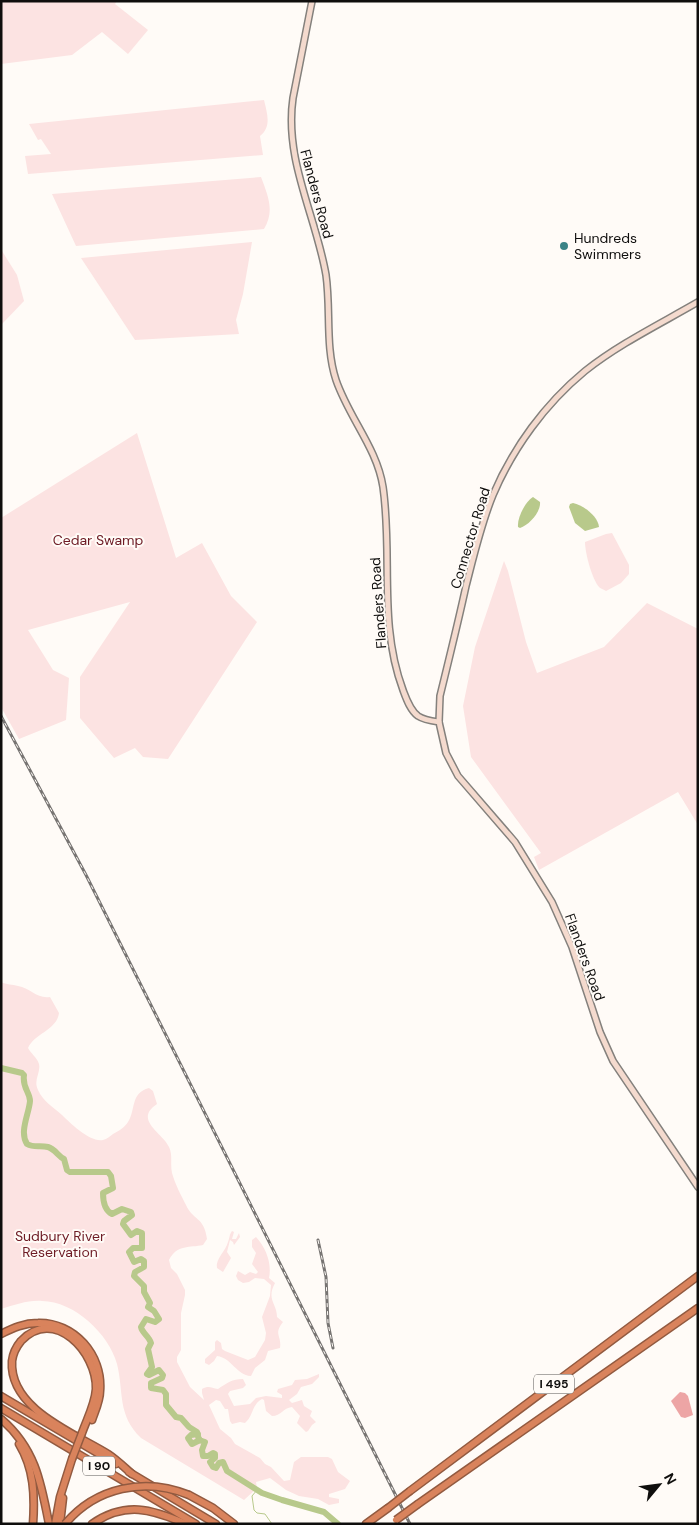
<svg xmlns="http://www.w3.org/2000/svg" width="699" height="1525" viewBox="0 0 699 1525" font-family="'DM Sans',sans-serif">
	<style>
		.green { fill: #fce3e2 }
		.forest { fill: #eda5a5 }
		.water { fill: #b8c98b }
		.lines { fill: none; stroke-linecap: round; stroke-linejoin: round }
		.stream { stroke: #b8c98b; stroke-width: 1 }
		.river { stroke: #b8c98b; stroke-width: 6 }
		.secondary-casing { stroke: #84817d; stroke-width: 8 }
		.highway-casing { stroke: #925a40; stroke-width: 9 }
		.secondary { stroke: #f4dace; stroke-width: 5 }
		.highway { stroke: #d9835c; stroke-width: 6 }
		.rail-casing { stroke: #777472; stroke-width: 3 }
		.rail { stroke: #fffbf7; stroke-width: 1; stroke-dasharray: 4; stroke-linecap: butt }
		.highway-bridge-casing { stroke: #925a40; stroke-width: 9; stroke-linecap: butt }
		.highway-bridge { stroke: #d9835c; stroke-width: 6 }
		.poi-dot { fill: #3b8386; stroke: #fffbf7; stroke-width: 2 }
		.labels { text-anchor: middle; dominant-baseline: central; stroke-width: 4; stroke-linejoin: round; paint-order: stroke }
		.shield { fill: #fffbf7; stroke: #575553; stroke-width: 1 }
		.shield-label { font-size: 12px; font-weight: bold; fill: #0f0e0d }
		.street-label { font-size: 14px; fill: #0f0e0d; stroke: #fffbf7 }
		.poi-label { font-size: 14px; fill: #0f0e0d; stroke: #fffbf7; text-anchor: start }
		.park-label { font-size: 14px; fill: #6d1b24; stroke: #fffbf7 }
	</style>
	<rect width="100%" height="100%" fill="#fffbf7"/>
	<!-- green -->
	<g class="green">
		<path d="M1,1H117L115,4L148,30L128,54L102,32L72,55L1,64Z"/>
		<path d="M264,100C267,113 272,127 260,136L263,155L28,174L25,156L51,154L41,139L38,140L29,124Z"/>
		<path d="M261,177C268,196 275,211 264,229L76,246L52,194Z"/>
		<path d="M252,242L243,294L236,320L239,334L135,340L81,258Z"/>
		<path d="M2,251L17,275L24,301L1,325Z"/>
		<path d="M137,433L176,558L202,543L231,596L257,622L168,759L143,757L135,748L114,758L80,718V677L130,602L28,630L53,670L69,678L66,720L19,739L1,707V518Z"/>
		<path d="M612,533L629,565V574L621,583L606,591C604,590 600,588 599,587C592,579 585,553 585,542L606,534Z"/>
		<path d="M504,561L508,571L526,642L537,673L604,647L647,603L698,629V825L678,792L539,870L534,857L541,853L471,757L463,706L475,647Z"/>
		<path d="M1,982C7,985 12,984 18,986C30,988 37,999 50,997L59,1013C57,1030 35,1033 28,1048C31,1054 37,1057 39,1064C41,1073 33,1080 38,1090C43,1101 53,1107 62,1115C70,1123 91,1143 103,1140C107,1139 110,1136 113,1134C119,1131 125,1127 128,1122C136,1110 130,1093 149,1088L153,1091L157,1104C133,1120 163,1133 169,1147C173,1155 170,1164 172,1173C175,1184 181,1195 186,1205C193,1221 204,1216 207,1239L203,1245C190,1248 177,1244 169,1260L171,1268L177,1274L185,1290V1295L181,1313V1350L177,1357V1362L190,1387L204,1400L202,1393V1389C209,1385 211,1388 218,1389C227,1383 232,1379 243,1379L246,1385L243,1388L230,1391L228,1394L234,1406L250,1404L256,1398L266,1396L282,1398V1395L277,1392L278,1389L292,1385L295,1380L307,1379L319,1374V1377L312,1384L301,1387L297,1394L289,1400L292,1403L302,1400L304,1406L312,1411L310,1416L316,1422L312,1425L308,1431L306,1432L297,1423L300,1416L292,1407C283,1408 281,1416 272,1416L266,1411L264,1400L262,1399C252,1404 253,1417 245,1423L240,1422L232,1424L230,1421L228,1409H225L220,1401L216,1400L209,1405L220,1429L231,1438L235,1444L260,1458L265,1464L271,1467L284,1481L290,1480L294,1462L301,1457H328L332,1459L338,1472L350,1481L345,1489L329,1494V1497L339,1499V1503L329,1505L318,1499L299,1496L286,1490L270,1478L256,1482L257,1488L244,1500L141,1438C117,1415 124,1392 117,1364C109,1334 74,1301 42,1301C28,1300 15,1305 1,1309Z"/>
		<path d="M232,1231L234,1232L232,1239H236L239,1233L240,1237L234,1245L233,1242L230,1240L227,1252L231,1258L223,1272L217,1268C215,1259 226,1251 228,1242C230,1237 229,1235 232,1231Z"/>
		<path d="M256,1237C266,1248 272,1263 269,1278L275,1283C266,1300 277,1303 277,1317L283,1322C273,1335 282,1335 280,1348L268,1351L265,1360L255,1368L251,1376C236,1375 232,1358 217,1356L214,1361L209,1365L205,1363V1359L215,1350V1342L217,1340L221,1343L222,1349L225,1351L248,1360L255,1357L265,1340L266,1333L262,1317L270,1296L271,1285L264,1279L255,1278L249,1282L243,1283L238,1280L236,1276L238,1271L245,1275L250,1272L256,1274L258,1272L252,1264L256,1253L252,1247V1240Z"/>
	</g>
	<!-- forest -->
	<path class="forest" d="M680,1392L685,1393L688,1396L693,1415L685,1418L681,1417L671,1401Z"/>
	<!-- water -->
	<g class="water">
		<path d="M533,497L540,502C541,512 529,525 520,528L518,527C517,518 525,502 533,497Z"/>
		<path d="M573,503C583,505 598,516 599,527L585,531L575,523L569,507L570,504Z"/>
	</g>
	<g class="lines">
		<!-- stream -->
		<path class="stream" d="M257,1490L252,1496L254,1510L257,1513L265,1514L272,1524"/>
		<!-- river -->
		<g class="river">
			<path d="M1,1068L22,1073L24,1075C22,1088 30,1092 30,1101C29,1114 19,1132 27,1144C34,1148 40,1145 48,1147C55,1149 58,1156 64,1159L67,1170L70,1172H108L111,1176L113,1188L103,1193C103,1201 104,1210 112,1214L122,1209L131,1212L132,1215L124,1221L123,1224L131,1235L137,1231L142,1233V1248H133L129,1252L134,1262L141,1259L144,1261V1267L135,1272L134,1276L144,1286V1292L150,1303L148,1307L154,1311L159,1319L155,1322L146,1319L141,1327C142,1333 149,1336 151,1343L148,1349L152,1367L147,1374L149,1375L159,1370L163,1375L162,1378L151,1383V1388L163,1390L166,1394V1405L176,1417L181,1418L189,1427L197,1432L199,1440L205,1442L202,1450L203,1456H208L213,1453L215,1454V1458L210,1462L213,1467L216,1468L219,1463L223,1462L227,1471L262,1493L282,1500L324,1512L338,1524"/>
			<path d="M198,1434L191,1435L188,1438L192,1444L200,1440"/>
		</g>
		<!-- secondary casing -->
		<g class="secondary-casing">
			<g id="secondary">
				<path d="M312,1L293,98C284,160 316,216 326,275C331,310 325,347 336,380C349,418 377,448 383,487C393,556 378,623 403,690C406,698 410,710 418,716C424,720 432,721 439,722L446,753L458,776L515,842L552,902L572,947L600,1032L613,1061L698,1187"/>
				<path d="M439,722L440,696C449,659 458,623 466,586C474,555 481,524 493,495C513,448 545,404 585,371C619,344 660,324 698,302"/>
			</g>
		</g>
		<!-- highway casing -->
		<g class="highway-casing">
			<g id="highway">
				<path d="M1,1334C13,1328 24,1323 38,1323C74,1322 103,1355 100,1391C100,1401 95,1411 92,1420"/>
				<path d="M1,1396L116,1464"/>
				<path d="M1,1408L196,1524"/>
				<path d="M1,1419C35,1448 41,1482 49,1524"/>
				<path d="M82,1433C87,1419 95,1404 96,1389C97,1352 54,1306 21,1341C16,1347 13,1353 12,1361C9,1409 74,1433 108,1454C117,1460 124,1467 132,1474"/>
				<path d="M19,1444C34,1469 35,1495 33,1524"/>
				<path d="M129,1472L216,1524"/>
				<path d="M410,1491L698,1276"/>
				<path d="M189,1495L213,1508L234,1524"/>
				<path d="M418,1504L698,1308"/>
				<path d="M55,1524L60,1497L72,1459"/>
				<path d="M60,1524L63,1498"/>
				<path d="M92,1524C125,1501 152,1509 186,1524"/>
				<path d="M366,1524L388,1508"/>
			</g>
		</g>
		<!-- secondary -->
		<use href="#secondary" class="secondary"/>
		<!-- highway -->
		<use href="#highway" class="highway"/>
		<!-- rail casing -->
		<g class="rail-casing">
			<g id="rail">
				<path d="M1,716L86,875L410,1524"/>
				<path d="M318,1240L326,1277L328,1323L333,1348"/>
			</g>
		</g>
		<!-- rail -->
		<use href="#rail" class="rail"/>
		<!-- highway-bridge casing -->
		<g class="highway-bridge-casing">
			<g id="highway-bridge">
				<path d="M72,1459L82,1433"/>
				<path d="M388,1508L410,1491"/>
				<path d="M396,1520L418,1504"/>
				<path d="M65,1524C96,1487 145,1477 189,1495"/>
			</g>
		</g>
		<!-- highway-bridge -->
		<use href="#highway-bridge" class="highway-bridge"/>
	</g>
	<!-- markers -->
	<circle class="poi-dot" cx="564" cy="246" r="5"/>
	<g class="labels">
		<!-- shield labels -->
		<g class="shield">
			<rect x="534" y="1374.5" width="40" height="19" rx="4"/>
			<rect x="83" y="1456.5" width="32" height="19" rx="4"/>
		</g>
		<g class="shield-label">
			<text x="554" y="1384">I 495</text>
			<text x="99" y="1466">I 90</text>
		</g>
		<!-- street labels -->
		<g class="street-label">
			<text transform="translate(317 194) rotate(75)">Flanders Road</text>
			<text transform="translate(470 538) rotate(-73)">Connector Road</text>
			<text transform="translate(378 603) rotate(-94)">Flanders Road</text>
			<text transform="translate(585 957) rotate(70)">Flanders Road</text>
		</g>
		<!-- poi labels -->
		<g class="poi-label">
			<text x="574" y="238">Hundreds<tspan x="574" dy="16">Swimmers</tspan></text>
		</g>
		<!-- park labels -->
		<g class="park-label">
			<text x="98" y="540">Cedar Swamp</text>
			<text x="60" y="1236">Sudbury River<tspan x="60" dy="16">Reservation</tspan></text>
		</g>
	</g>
	<!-- border -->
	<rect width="699" height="1525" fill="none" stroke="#0f0e0d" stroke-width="5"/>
	<!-- north arrow -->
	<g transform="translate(659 1485) rotate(61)" stroke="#fffbf7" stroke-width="4" paint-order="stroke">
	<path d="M0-4L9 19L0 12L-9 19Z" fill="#0f0e0d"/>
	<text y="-8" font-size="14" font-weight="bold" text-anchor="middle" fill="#0f0e0d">N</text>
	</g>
</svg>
